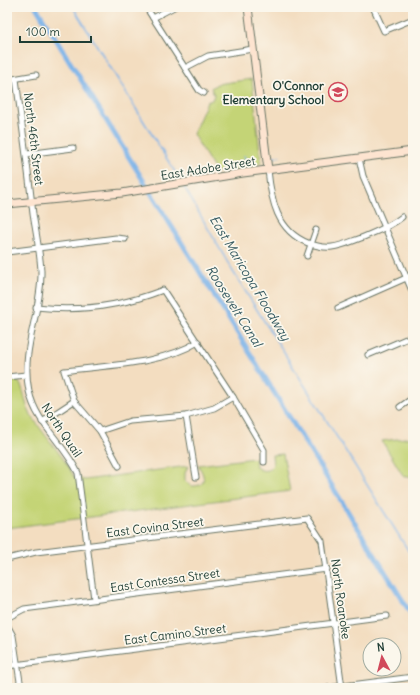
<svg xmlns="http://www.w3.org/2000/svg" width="420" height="695" viewBox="0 0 420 695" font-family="Delius,sans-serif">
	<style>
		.green { fill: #c4d476; stroke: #728855 }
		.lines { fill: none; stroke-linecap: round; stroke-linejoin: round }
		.stream { stroke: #78b1e8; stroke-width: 1.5 }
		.canal { stroke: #78b1e8; stroke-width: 5 }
		.street-casing { stroke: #697565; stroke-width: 7 }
		.secondary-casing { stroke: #697565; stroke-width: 9 }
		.street { stroke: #fff; stroke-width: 5 }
		.secondary { stroke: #fde4d0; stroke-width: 7 }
		.labels { text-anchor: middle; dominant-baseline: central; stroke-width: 3.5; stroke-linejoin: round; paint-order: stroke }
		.poi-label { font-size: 12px; font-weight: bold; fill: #1f3d34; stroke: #fbf7ec; text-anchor: end }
		.street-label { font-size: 12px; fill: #1f3d34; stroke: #fbf7ec }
		.water-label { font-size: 13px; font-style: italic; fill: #355a61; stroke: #fbf7ec }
	</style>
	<rect width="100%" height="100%" fill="#fbf7ec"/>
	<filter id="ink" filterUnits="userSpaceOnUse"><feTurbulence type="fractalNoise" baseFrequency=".025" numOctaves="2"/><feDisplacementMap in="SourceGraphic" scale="8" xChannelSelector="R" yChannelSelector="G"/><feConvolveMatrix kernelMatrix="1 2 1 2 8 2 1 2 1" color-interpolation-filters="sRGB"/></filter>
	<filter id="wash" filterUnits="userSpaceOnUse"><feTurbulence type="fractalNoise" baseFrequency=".012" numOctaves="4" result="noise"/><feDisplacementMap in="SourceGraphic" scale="16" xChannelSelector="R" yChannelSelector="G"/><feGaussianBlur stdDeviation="0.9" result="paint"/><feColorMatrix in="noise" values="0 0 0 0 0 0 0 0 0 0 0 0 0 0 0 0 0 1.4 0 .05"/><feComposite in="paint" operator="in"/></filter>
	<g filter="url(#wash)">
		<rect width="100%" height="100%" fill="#f3ddc0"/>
		<!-- green -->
		<g class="green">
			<path d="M252,79L261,162L254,167L216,172L193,134L207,102L212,100L214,95L211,88L217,84Z"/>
			<path d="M18,381C25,389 24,403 30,413C43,435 62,453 74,477L85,480L188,466L185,473V481L191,486C209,487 204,474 198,465L255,458L256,467C262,472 268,472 273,465L272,455L283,454L290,491L7,528V382Z"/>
			<path d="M413,437V476L404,477L382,441Z"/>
		</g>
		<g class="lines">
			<!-- stream -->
			<g class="stream">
				<path d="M73,7L180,180"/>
				<path d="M244,156L248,166"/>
				<path d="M271,158L280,156"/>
				<path d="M183,185L232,270L413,558"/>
			</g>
			<!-- canal -->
			<path class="canal" d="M36,7L413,617"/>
		</g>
	</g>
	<g filter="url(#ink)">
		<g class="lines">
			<!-- street casing -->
			<g class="street-casing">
				<g id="street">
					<path d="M146,7L199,90L204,93"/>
					<path d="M373,7L384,31L413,19"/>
					<path d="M153,18L174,7"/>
					<path d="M185,68L208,56L253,49"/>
					<path d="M16,79C22,124 28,169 33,214C36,233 40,252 41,271C42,311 20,350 29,391C36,424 64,443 78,473L94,599"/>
					<path d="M7,80L36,75"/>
					<path d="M27,154L73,148"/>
					<path d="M359,158L363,176L413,293"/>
					<path d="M268,170C271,200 277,231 308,243C316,246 324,248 332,247C342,246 352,241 361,238C375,232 390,227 402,217"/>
					<path d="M7,252L116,238L125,239"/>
					<path d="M307,256L316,230"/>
					<path d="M36,307C79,312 122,306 163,290L233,397L264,450V462"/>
					<path d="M338,308L413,275"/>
					<path d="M368,355L413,336"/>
					<path d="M7,377L26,375"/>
					<path d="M400,407L413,398"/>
					<path d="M186,416L196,477"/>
					<path d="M42,422L74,401"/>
					<path d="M100,431L130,421L186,416L214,408L233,397"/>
					<path d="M119,466L100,431L74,401L64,371C108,365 160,365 198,342"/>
					<path d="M7,559L36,552L307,518L322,541L342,688"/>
					<path d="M7,618L24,609L327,569"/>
					<path d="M7,625L13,636L21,688"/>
					<path d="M7,666L387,616"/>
					<path d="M328,688L413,677"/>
				</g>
			</g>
			<!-- secondary casing -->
			<g class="secondary-casing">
				<g id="secondary">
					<path d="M248,7L268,170"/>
					<path d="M7,204L122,193L243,173L413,151"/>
				</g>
			</g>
			<!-- street -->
			<use href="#street" class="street"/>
			<!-- secondary -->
			<use href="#secondary" class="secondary"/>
		</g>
	</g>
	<!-- icons -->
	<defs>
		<g id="school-ring" transform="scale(1)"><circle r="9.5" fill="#fbf7ec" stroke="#d1495b" stroke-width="1.5"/><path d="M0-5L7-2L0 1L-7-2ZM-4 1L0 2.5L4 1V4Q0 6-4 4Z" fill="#d1495b"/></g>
	</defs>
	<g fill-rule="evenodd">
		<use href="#school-ring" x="338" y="92"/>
	</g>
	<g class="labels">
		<!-- poi labels -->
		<g class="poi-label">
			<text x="324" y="85">O'Connor<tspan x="324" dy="14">Elementary School</tspan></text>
		</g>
		<!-- street labels -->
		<g class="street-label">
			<text transform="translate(34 139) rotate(83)">North 46th Street</text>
			<text transform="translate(208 168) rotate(-9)">East Adobe Street</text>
			<text transform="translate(62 430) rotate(56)">North Quail</text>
			<text transform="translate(155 527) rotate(-7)">East Covina Street</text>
			<text transform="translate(165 580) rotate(-8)">East Contessa Street</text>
			<text transform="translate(341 599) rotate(82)">North Roanoke</text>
			<text transform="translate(175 634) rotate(-7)">East Camino Street</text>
		</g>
		<!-- water labels -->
		<g class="water-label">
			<text transform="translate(250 278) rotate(59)">East Maricopa Floodway</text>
			<text transform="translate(234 306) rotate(58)">Roosevelt Canal</text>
		</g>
	</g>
	<!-- margin -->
	<rect width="420" height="695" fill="none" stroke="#fbf7ec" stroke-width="24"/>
	<!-- north arrow -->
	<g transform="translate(382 657) rotate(353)"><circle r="19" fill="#fbf7ec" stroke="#a3ada2"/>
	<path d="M0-3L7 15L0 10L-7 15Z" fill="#d1495b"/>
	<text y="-6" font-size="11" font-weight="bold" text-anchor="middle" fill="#1f3d34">N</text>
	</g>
	<!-- scale -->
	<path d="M20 36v6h71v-6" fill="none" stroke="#1f3d34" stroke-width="2"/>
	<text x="26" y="36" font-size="12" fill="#1f3d34" stroke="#fbf7ec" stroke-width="3" paint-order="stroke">100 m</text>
</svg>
